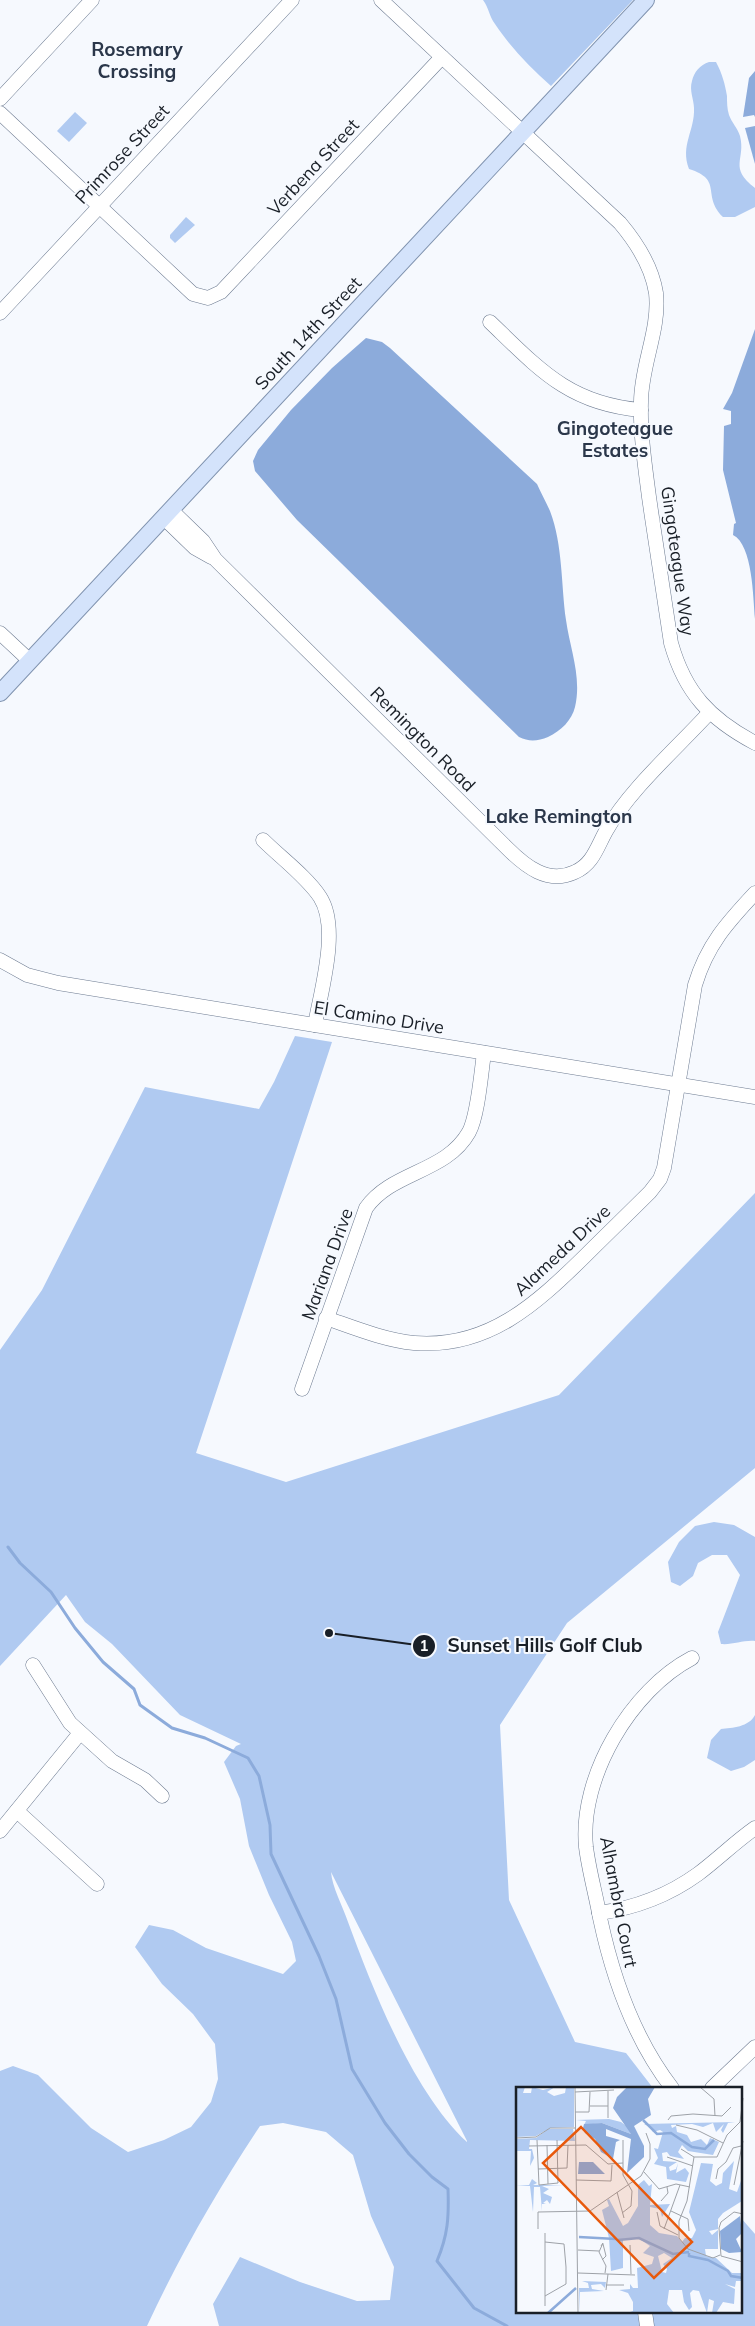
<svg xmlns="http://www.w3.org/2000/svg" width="755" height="2326" viewBox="0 0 755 2326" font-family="Mulish,sans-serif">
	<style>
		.green { fill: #b0caf1; fill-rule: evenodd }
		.water { fill: #8cabdb }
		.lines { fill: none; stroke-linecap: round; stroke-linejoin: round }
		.stream { stroke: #8cabdb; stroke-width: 3 }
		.minor-casing { stroke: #6d7b91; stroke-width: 15 }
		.major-casing { stroke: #8093af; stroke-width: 18 }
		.minor { stroke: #fff; stroke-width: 14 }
		.major { stroke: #d4e3fb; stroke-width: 16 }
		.labels { text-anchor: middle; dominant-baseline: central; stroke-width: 4; stroke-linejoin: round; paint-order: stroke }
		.street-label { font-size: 18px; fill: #191f27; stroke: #f6f9fe }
		.neighbourhood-label { font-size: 19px; font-weight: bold; fill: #2b374a; stroke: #f6f9fe }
		.inset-river { fill: none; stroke: #8cabdb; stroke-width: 2.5 }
		.inset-road { fill: none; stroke: #9ea2a8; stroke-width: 1 }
		.view { fill: #e8590c; fill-opacity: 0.15; stroke: #e8590c; stroke-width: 2.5 }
		.inset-edge { fill: none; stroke: #191f27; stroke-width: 2.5 }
		.leader { fill: none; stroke: #191f27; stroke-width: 2 }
		.callout-dot { fill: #191f27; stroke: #f6f9fe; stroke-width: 2 }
		.mark-label { font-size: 15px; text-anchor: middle; font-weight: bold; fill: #fff }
		.callout-label { font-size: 19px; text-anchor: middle; font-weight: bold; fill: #191f27; stroke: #f6f9fe; stroke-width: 4; stroke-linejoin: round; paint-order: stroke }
	</style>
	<rect width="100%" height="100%" fill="#f6f9fe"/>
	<!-- green -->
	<g class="green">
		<path d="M483,0H633L551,86C530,67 511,48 495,24C489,16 489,8 483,0Z"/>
		<path d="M709,62H716C722,73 725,84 727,96C727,102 727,109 729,115C732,123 737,127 740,136C746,160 728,167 755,188V207L735,217H723C701,195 724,180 689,169C680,145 695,131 694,108C694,100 689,90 692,81C694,72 700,65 709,62Z"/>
		<path d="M75,112L87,123L69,142L57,131Z"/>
		<path d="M186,217L195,225L175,243L170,238V235Z"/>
		<path d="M295,1036L332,1042L196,1453L286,1482L559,1395L755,1193V1468L567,1623L500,1725L509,1900L575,2042L626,2053L653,2088H518V2312H741V2218L755,2234V2326H219L213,2304L240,2257L300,2282L357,2301L390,2300L394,2267L371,2216L353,2155L326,2132L283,2123L260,2126C218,2189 179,2257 147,2326H0V2071L13,2066L38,2075L91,2128L128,2152L164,2140L191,2127L211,2102L218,2079L215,2044L193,2014L162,1984L135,1947L149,1925L173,1930L206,1948L283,1974L296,1961L292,1942L269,1895L249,1846L240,1799L224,1762L236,1746L241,1744L180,1715L112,1644L85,1622L66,1595L0,1666V1350L42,1290L145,1087L259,1109L274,1082ZM331,1872L467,2141V2142C413,2092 373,1990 348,1922C343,1907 332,1887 331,1872Z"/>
		<path d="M714,1522L734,1525L755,1537V1641C743,1640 733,1645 721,1644L718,1632L740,1575L727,1555H712L698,1563L693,1576L680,1586L671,1582L668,1562L679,1542L695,1526Z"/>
		<path d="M755,1715V1760L744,1767L731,1771L707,1758L711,1740L721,1729C732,1728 749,1727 755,1715Z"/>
	</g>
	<!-- water -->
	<g class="water">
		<path d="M755,71V117L754,115L743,117L749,78Z"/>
		<path d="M755,126V164L745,128Z"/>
		<path d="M755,329V619C753,598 753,545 733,535L734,524L736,523L723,470L724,426L731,424V411L723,409L732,393Z"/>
		<path d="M366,338L382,342L390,348L537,484C541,493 546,502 550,511C563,545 561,585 566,620C570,649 582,677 575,707C572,720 561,731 548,737C538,741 529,742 519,737L297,520L255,471L253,461L258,450L291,410L332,368Z"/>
	</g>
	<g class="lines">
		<!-- stream -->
		<path class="stream" d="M8,1547L20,1563L51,1592L75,1628L103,1662L134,1689L140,1705L172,1728L205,1738L248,1758L259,1776L270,1825L271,1854L319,1956L336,1999L352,2069L385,2123L409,2154L432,2177L448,2189C449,2217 448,2235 437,2261L474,2308L507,2326"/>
		<!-- minor casing -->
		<g class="minor-casing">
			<g id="minor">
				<path d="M381,0L620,223C636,242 652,267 656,293C660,330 641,365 641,402C640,433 645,466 649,497C656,546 664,595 671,643C685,693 710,719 755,743"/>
				<path d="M0,99L92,0"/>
				<path d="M0,113L193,294L208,298L221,292L442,57"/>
				<path d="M0,313L292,0"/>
				<path d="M490,322C539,369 569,404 641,410"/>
				<path d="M171,510L203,541L215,559L507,848C525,866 548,885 575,872C593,864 597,847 606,831C630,789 676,749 709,713"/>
				<path d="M164,518L195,548L211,557"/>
				<path d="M0,633L30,661"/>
				<path d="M263,840C280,857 307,877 320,897C340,928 321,990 315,1025"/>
				<path d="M0,960L27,975L58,983L755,1097"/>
				<path d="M326,1318C355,1328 384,1340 414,1343C488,1349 536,1304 585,1256C606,1235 628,1214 650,1192L660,1179L664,1168L695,985C707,945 727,923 755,893"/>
				<path d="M302,1389L366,1208C392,1171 446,1173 469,1132C478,1115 481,1074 484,1053"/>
				<path d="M33,1665L70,1723L112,1761L145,1780L162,1796"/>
				<path d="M17,1811L97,1884"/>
				<path d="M0,1831L80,1733"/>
				<path d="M599,1913C635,1908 669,1895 698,1874C718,1859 735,1842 755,1828"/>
				<path d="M672,2088C634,2039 613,1979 600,1918C596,1895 589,1871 586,1847C579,1777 631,1690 692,1658"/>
				<path d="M712,2088L755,2047"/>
				<path d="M645,2312L647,2326"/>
			</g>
		</g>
		<!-- major casing -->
		<g class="major-casing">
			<path id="major" d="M0,693L646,0"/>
		</g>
		<!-- minor -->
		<use href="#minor" class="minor"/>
		<!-- major -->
		<use href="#major" class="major"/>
	</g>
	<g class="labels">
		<!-- street labels -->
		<g class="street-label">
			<text transform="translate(122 154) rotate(-47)">Primrose Street</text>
			<text transform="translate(313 167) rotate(-47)">Verbena Street</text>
			<text transform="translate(308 333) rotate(-47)">South 14th Street</text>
			<text transform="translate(678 561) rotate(82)">Gingoteague Way</text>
			<text transform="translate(423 739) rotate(45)">Remington Road</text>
			<text transform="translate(379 1017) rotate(9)">El Camino Drive</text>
			<text transform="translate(562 1250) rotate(-43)">Alameda Drive</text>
			<text transform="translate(327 1264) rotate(-70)">Mariana Drive</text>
			<text transform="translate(619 1902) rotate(79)">Alhambra Court</text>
		</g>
		<!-- neighbourhood labels -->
		<g class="neighbourhood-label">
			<text x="137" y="49">Rosemary<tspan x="137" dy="22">Crossing</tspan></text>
			<text x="615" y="428">Gingoteague<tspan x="615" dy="22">Estates</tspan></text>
			<text x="559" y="816">Lake Remington</text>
		</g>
	</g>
	<!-- overview -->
	<g transform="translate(516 2087)">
		<rect width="226" height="226" fill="#f6f9fe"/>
		<path d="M0,0H9L7,6H15L16,0L27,3L39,0L31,5L38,9L49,6L50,0H58V40L34,41L20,49L0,50ZM93,32L105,35L113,41L115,47L86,36L68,38L70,34L60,33ZM219,35L212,36L207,46L205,43L208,37L200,45L197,36L187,40L176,37L155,38L156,41L160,39L161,45L171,48L175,55L185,52L191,58L194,51L203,55L197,68L172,64L166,58L162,65L168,72L154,69L151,65L146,66L147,74L161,75L153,80L154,84L160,82L162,76L160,86L169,81L173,86L170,95L151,92L150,80L138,77L142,71L138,61L142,62L147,45L144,43L137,45L134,40L128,37ZM32,42H57L59,54L14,53L13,62H16L18,71L14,79L15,64H0V52L20,51ZM218,74L213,102L221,105L226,91V114L207,126L202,132V142L193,144L196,148L202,143V162H189L190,169L200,171L216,186H226V194H220L219,200L209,197L219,202L218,217L207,215L200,226H196L198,214L193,212L191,226L183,204L177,203L174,206L176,220L173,223L168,215L166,203H153L151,217L158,226H111L117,224V215L112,206L103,203L114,202V197L117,201H122L121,181L136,177L138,170L127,166L134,159L122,151L107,152V181L95,184L93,151L86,123L93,119L91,113L93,112L107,139L112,136L122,119V98L128,93L133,99L136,97L134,118L154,117L146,130L144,122L134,120V138L143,146L161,149L166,155L169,151H176L180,143L173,125L185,76L197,77L194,94L200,99L206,96L207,86ZM148,166L156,171L147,177L151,182L150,186L146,185L142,169ZM16,92L21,96L17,98H48L26,99L33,102L27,106L36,110L34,117L31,113L27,116L30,117H26V124L24,100H18L17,125L14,99H0L13,98ZM66,194L90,195L89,201L85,197L75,198L76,202L88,204L64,205V226L63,201H73L72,196Z" fill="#b0caf1" fill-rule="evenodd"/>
		<path d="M111,0H139L132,12L135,28L118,39L128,59V70L111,86L115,52L90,42V49L104,53L100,55L97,72L85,65L79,52L69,46L67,41L68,37L86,36L115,47L97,21L101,10ZM63,75H77L89,87H62ZM224,129L226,146L220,152L226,165L213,166L205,162L204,144Z" fill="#8cabdb"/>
		<path class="inset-river" d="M127,33L141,47L155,46L176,60L189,62L198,53M63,150L100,152M102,153L123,151L157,167L173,165M173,166V169L192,173L212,184L215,189L227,191M32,226L60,201"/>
		<path class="inset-road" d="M59,0L62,226M184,0L198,12L199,29M92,4V31M59,5L98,3M74,19H92M59,25H73L74,5M152,33L155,29L177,27L206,29L215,20M160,38L181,43L207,56M0,51L20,50L34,41H59M21,53L23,98L42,96L41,53M31,58L32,97M13,59L70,58L92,77L107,76M165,62L178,70H201L211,48L224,35L227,11M151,70L177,79M178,70L171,114L163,134V151L172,162L197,171L204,168M22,82L51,81L52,58M128,85L143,102L160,97L174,100M200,92L202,82L210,75L217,61L225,59M60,93L95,94L96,78M218,98L227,54M101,105L108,131M145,114L152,106L151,100M155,124L172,132L173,144M141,125L144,139L162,148M106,126L115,119L116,104L107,88V53M227,127L218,125L205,135L203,141L205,169L227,175M22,142V125L74,124L125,89L134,72V57L130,46M148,142L164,98M29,146V219M29,155L48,157L50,180V197L29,209M114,158L115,187M85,159L87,156L83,165L90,179L89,186M62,163L83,164M86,173L90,169L87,157M62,186L119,188M90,198H108M90,203L92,187"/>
		<path class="view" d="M65,40L176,155L138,191L27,76Z"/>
		<rect width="226" height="226" class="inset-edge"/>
	</g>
	<!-- callouts -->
	<path class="leader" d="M329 1633L424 1646"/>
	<g class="callout-dot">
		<circle cx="329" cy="1633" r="5"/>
		<circle cx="424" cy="1646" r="12"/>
	</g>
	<g class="mark-label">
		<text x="424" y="1651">1</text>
	</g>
	<g class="callout-label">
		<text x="545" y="1652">Sunset Hills Golf Club</text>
	</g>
</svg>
